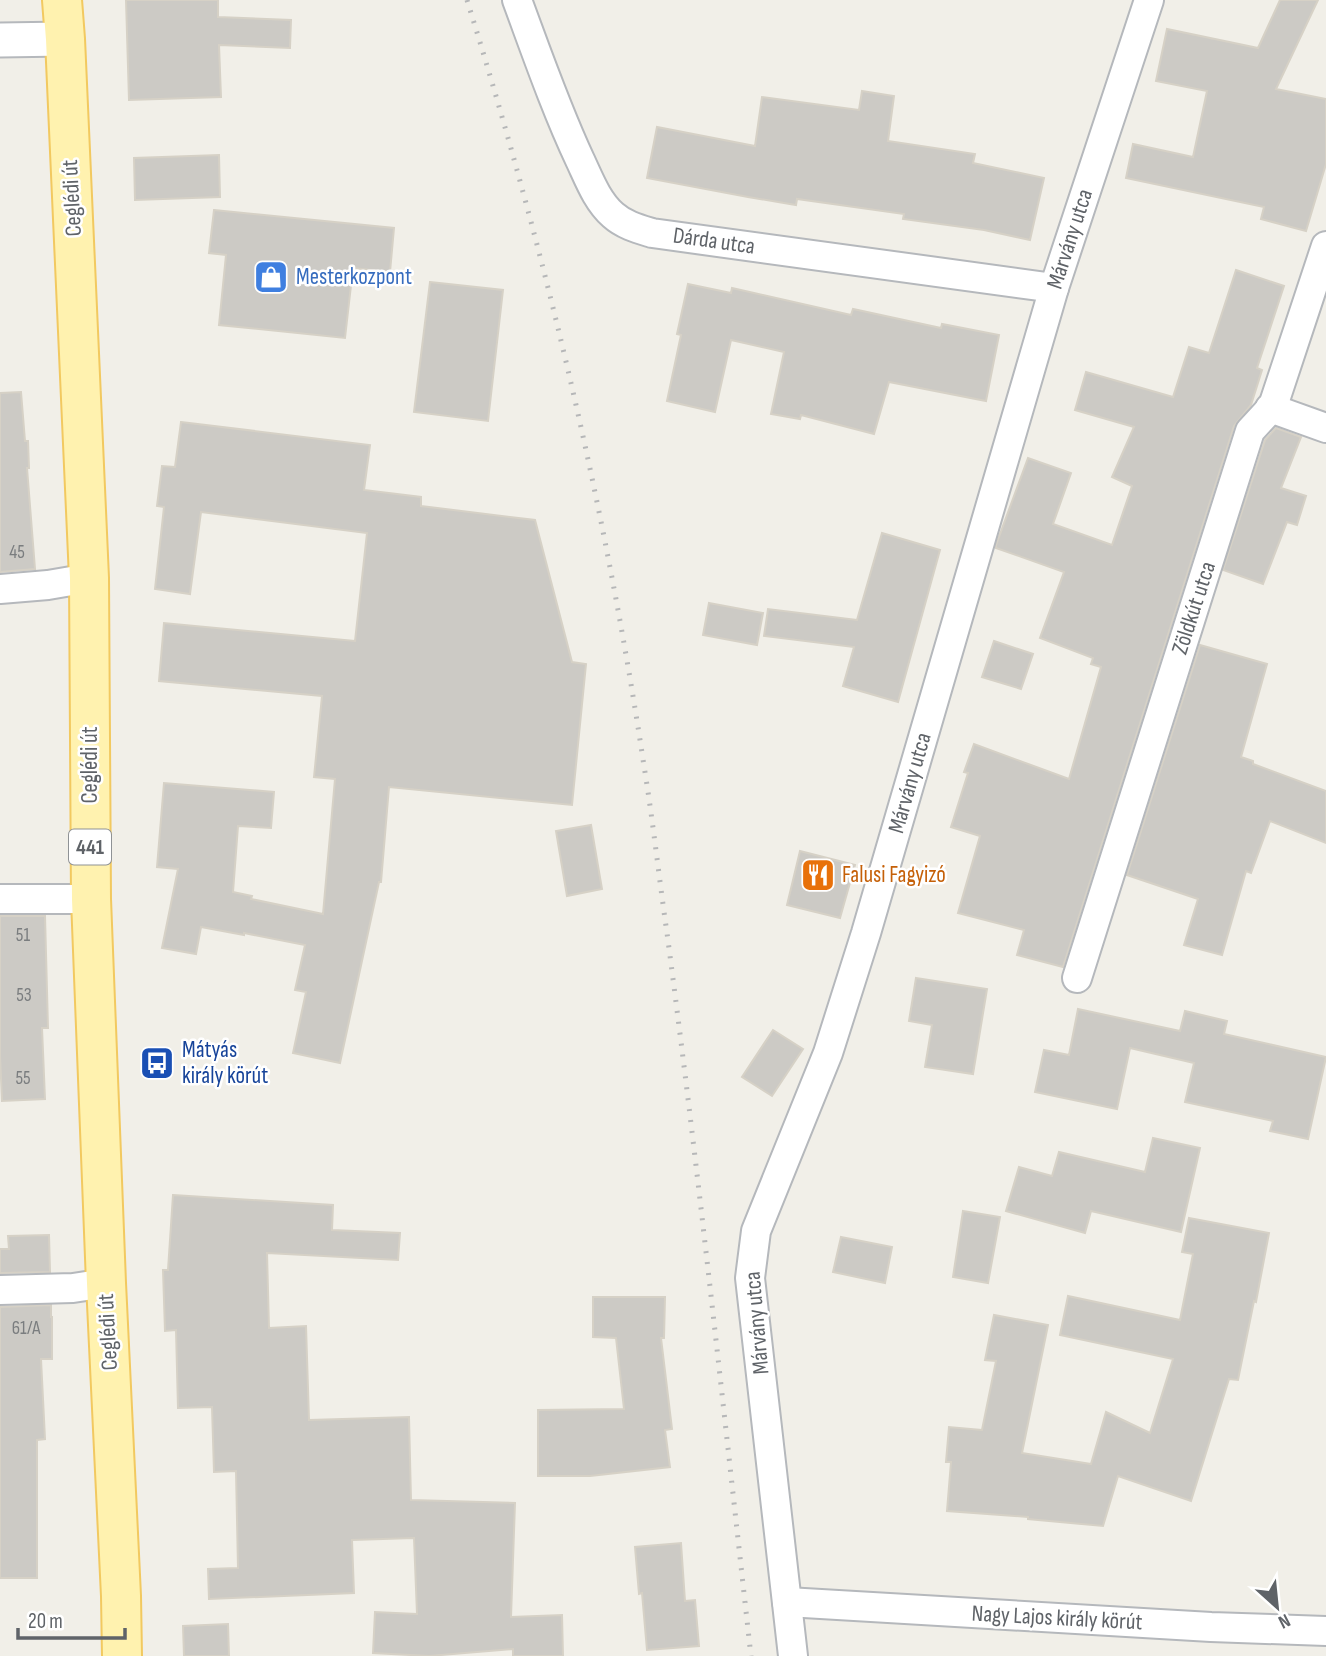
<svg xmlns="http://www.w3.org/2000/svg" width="1326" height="1656" viewBox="0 0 1326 1656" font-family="'Sofia Sans Condensed',sans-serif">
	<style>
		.building { fill: #cccac5; stroke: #d6d1c6; stroke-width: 2 }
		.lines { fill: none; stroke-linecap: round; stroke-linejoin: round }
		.minor-casing { stroke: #b5b8bc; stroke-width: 32 }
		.tertiary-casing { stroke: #b5b8bc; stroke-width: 37 }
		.primary-casing { stroke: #f2c960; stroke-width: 42 }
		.minor { stroke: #fff; stroke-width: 28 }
		.tertiary { stroke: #fff; stroke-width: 33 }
		.primary { stroke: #fff2af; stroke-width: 38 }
		.rail { stroke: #b6b7b8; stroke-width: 5; stroke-dasharray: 2 9; stroke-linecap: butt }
		.labels { text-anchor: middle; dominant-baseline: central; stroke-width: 5; stroke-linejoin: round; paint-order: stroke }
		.number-label { font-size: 19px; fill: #7a7d7f }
		.shield { fill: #fff; stroke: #8f9295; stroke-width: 2 }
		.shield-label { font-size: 21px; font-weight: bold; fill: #5f6368 }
		.street-label { font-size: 23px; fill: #5f6368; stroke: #fff }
		.shop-label { font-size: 23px; fill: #366cbe; stroke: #fff; text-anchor: start }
		.food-label { font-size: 23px; fill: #c56008; stroke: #fff; text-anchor: start }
		.transit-label { font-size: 23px; fill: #164399; stroke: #fff; text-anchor: start }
	</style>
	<rect width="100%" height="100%" fill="#f1efe8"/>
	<!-- building -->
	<g class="building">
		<path d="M126,0H218V17L291,20L290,48L219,45L221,97L129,100Z"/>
		<path d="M1280,0H1318L1276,89L1326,99V164L1306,231L1261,219L1264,207L1126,178L1133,144L1193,157L1207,91L1156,81L1167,29L1258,48Z"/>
		<path d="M862,91L894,96L888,141L975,154L973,163L1044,178L1030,240L984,230L903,219L904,214L797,199L796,205L748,197L647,178L657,127L755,146L762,97L859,110Z"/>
		<path d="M219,155L220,197L135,200L134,158Z"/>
		<path d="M214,210L394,228L390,272L353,268L345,338L219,325L226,255L209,253Z"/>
		<path d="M1236,270L1284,286L1257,368L1262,370L1251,405L1234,426L1063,967L1017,955L1024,930L958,913L980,836L951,827L968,773L964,772L974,744L1069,779L1101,667L1091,664L1093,658L1040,638L1064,572L996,548V545L1028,458L1071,473L1053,524L1112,545L1132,486L1112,477L1134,427L1075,410L1086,372L1173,397L1189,347L1209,353Z"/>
		<path d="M430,282L503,290L488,421L414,412Z"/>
		<path d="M688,284L731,293L732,288L851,315L853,309L941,328L942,324L999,335L986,401L889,382L874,434L801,415L800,419L771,414L784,352L731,340L715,412L667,401L681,335L677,334Z"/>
		<path d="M21,392L25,441H28L29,468H27L35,569L0,572V393Z"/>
		<path d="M181,422L370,445L364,490L421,497V506L535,520L572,662L586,664L572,805L389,787L381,882H379L340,1063L293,1053L306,992L295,990L305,945L244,933V935L201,927L196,954L162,948L178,869L157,867L164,783L274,792L271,828L238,826L233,892L252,896L251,899L323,914L335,779L314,777L322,696L159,681L164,623L355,641L367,533L201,512L190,594L155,589L164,507L157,506L162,466L175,467Z"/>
		<path d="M1276,428L1301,437L1281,488L1306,496L1297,525L1287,522L1263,584L1223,570L1265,440Z"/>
		<path d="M882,533L940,550L898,702L843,686L854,647L764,636L768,609L857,620Z"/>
		<path d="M709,603L763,613L757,645L703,635Z"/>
		<path d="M994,641L1033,654L1021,689L982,677Z"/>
		<path d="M1200,645L1267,664L1241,757L1253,761V764L1326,791V843L1270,821L1251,873L1246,871L1222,955L1184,945L1198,899L1127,875Z"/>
		<path d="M591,825L602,889L567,896L556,831Z"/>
		<path d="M800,851L855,865L840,918L787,905Z"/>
		<path d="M0,916H45L48,1028H42L45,1099L2,1101L0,1056Z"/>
		<path d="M916,978L987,989L973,1074L925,1067L932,1025L909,1021Z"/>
		<path d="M1078,1009L1180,1031L1185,1011L1227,1021L1224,1034L1326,1057L1308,1139L1270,1131L1273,1121L1185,1102L1194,1063L1130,1048L1117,1109L1035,1092L1044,1050L1069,1055Z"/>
		<path d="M773,1030L803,1049L772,1096L742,1077Z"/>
		<path d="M1153,1138L1200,1148L1181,1232L1091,1211L1085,1233L1006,1211L1019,1167L1052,1176L1059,1152L1145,1172Z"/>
		<path d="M173,1195L333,1205L332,1230L400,1233L398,1260L267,1253L269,1328L306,1326L309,1420L409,1417L411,1500L515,1503L511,1617L562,1615L563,1656H513V1649L429,1656L373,1653L375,1612L417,1614L414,1538L352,1540L354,1593L209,1599L208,1569L238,1568L236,1471L214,1472L212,1407L178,1408L176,1330L165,1331L163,1270H168Z"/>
		<path d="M963,1211L1000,1217L988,1283L953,1277Z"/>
		<path d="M1189,1218L1269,1233L1256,1302L1254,1301L1238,1380L1229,1379L1191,1501L1118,1476L1103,1526L1028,1519V1517L947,1511L951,1462H946L949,1427L982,1430L996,1361L985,1360L994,1315L1048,1325L1022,1453L1091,1464L1106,1412L1150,1433L1173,1359L1060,1335L1068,1296L1180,1320L1193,1254L1182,1252Z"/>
		<path d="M49,1235L50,1272L0,1273V1249H9L8,1236Z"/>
		<path d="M841,1237L892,1247L885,1283L833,1272Z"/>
		<path d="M593,1297H665L664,1338H661L672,1429L665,1430L670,1467L590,1476H538V1410L624,1409L616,1338L593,1337Z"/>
		<path d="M51,1305V1317H52V1359H41L45,1439L37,1440V1578H0V1307Z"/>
		<path d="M681,1543L685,1601L695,1600L699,1646L647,1650L642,1593L639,1594L635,1547Z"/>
		<path d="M228,1624L229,1656H184L183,1626Z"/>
	</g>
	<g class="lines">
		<!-- minor casing -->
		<g class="minor-casing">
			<g id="minor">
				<path d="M517,0C537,54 556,109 580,160C589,179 597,201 613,215C624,225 639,229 652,233L1054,288"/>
				<path d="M1270,408L1326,428"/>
				<path d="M0,589L48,585L89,578"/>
				<path d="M0,899H91"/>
				<path d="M1077,978L1250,431L1273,406L1326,246"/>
				<path d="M0,1290L73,1288L106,1283"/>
				<path d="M787,1602L1211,1627L1326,1631"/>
				<path d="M793,1656L750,1278L756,1231L828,1053L866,933L1054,288L1149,0"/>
			</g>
		</g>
		<!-- tertiary casing -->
		<g class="tertiary-casing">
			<path id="tertiary" d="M0,40L65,39"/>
		</g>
		<!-- primary casing -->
		<g class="primary-casing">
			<path id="primary" d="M62,0L65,39L89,578L91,899L106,1283L121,1596L122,1656"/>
		</g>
		<!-- minor -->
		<use href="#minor" class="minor"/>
		<!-- tertiary -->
		<use href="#tertiary" class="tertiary"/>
		<!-- primary -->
		<use href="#primary" class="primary"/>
		<!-- rail -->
		<path class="rail" d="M467,0C545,250 605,506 644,766C653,821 659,878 667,933C699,1174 724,1415 751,1656"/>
	</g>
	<!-- icons -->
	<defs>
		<g id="shop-square" transform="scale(1.75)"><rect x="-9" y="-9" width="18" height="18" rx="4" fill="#3f7fe0" stroke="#fff"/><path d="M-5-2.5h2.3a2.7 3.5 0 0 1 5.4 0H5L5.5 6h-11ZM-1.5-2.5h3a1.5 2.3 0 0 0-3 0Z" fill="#fff"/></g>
		<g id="restaurant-square" transform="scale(1.75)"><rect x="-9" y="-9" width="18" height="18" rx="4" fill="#e8710a" stroke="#fff"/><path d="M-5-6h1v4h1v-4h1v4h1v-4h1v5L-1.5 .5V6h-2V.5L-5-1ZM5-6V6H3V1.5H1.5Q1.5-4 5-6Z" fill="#fff"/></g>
		<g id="bus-square" transform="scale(1.75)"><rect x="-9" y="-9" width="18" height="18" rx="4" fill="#1a4fb4" stroke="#fff"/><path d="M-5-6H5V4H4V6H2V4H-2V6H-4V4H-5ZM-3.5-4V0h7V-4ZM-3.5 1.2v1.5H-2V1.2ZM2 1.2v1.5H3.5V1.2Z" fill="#fff"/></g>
	</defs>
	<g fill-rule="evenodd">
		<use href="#shop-square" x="271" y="277"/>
		<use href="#restaurant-square" x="818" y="875"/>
		<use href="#bus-square" x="157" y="1063"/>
	</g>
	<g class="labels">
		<!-- number labels -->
		<g class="number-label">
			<text x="17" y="552">45</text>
			<text x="23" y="935">51</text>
			<text x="24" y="995">53</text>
			<text x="23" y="1078">55</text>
			<text x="26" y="1328">61/A</text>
		</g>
		<!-- shield labels -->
		<rect class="shield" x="69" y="829.5" width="42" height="35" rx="5"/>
		<g class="shield-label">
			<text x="90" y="847">441</text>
		</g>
		<!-- street labels -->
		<g class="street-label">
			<text transform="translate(72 198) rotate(-93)">Ceglédi út</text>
			<text transform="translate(1070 239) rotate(-72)">Márvány utca</text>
			<text transform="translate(714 241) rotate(8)">Dárda utca</text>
			<text transform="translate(1194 608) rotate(-72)">Zöldkút utca</text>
			<text transform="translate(90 765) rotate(-90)">Ceglédi út</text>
			<text transform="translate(910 783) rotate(-74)">Márvány utca</text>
			<text transform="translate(757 1323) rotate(-95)">Márvány utca</text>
			<text transform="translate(108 1332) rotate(-93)">Ceglédi út</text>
			<text transform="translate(1057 1618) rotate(3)">Nagy Lajos király körút</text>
		</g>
		<!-- shop labels -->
		<g class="shop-label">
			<text x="296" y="277">Mesterkozpont</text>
		</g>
		<!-- food labels -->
		<g class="food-label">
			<text x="842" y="875">Falusi Fagyizó</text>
		</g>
		<!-- transit labels -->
		<g class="transit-label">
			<text x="182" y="1050">Mátyás<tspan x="182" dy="26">király körút</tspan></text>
		</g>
	</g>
	<!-- north arrow -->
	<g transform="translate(1277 1607) rotate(153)" stroke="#ffffff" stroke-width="5" paint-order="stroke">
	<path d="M0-5L12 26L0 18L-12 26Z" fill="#5f6368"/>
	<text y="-10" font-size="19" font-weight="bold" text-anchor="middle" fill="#5f6368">N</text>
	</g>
	<!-- scale -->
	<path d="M18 1628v10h107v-10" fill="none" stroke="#5f6368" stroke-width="3.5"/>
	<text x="28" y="1628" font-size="21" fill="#5f6368" stroke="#ffffff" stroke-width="5" paint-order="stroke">20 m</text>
</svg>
